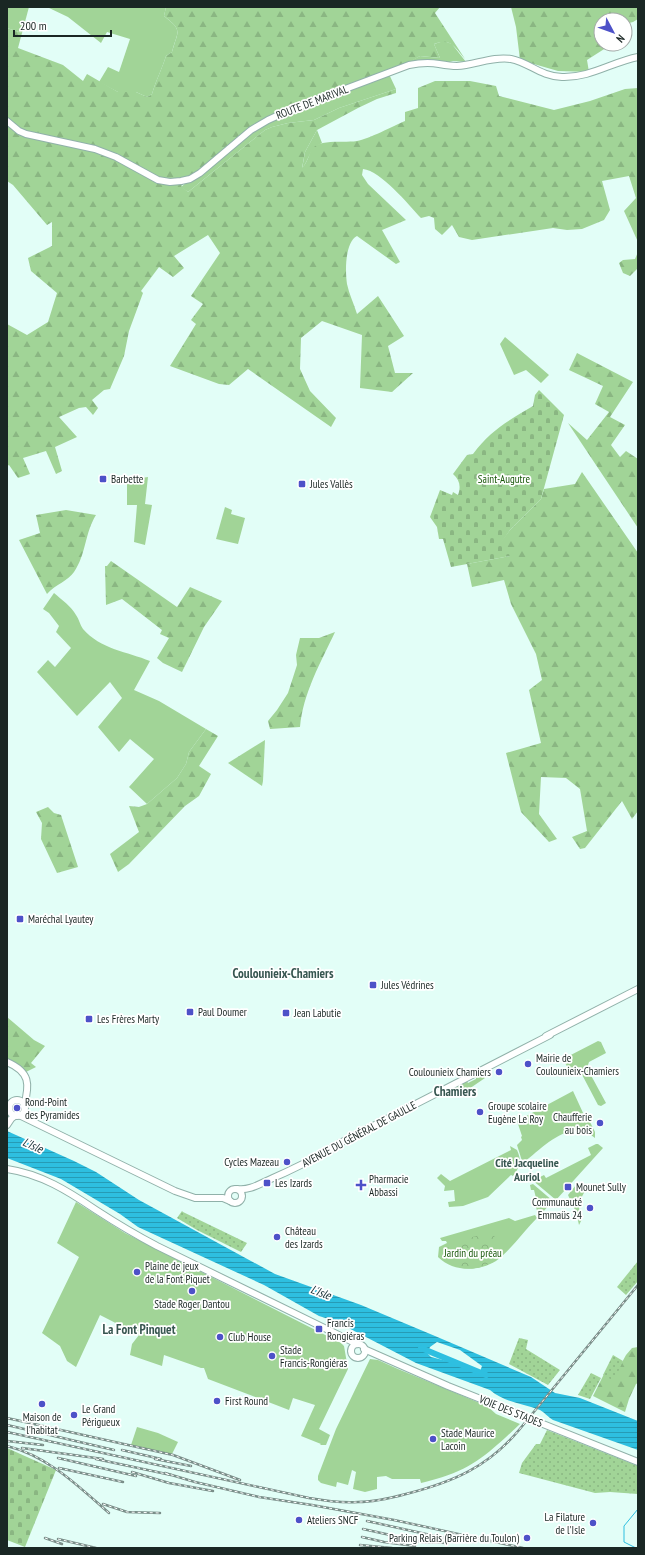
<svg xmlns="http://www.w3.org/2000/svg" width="645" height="1555" viewBox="0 0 645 1555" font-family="'PT Sans Narrow',sans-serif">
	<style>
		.grass { fill: #a1d497 }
		.forest { fill: url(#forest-firs) }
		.cemetery { fill: url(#cemetery-stones) }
		.park { fill: url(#park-crowns) }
		.garden { fill: url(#garden-dots) }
		.water { fill: url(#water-rules); fill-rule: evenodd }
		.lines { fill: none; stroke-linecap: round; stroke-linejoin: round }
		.stream { stroke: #2ebfe0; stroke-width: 1 }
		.river { stroke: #2ebfe0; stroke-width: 6 }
		.major-casing { stroke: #90b1a9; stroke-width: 8 }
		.major { stroke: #fff; stroke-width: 6 }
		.rail-casing { stroke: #7a8e89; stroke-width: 2.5 }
		.rail { stroke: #fff; stroke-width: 1; stroke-dasharray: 3; stroke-linecap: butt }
		.poi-dot { fill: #4d51c8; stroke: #fff; stroke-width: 1.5 }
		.labels { text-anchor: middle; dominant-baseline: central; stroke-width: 3.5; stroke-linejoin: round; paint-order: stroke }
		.street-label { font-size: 11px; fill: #1a2724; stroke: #fff }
		.poi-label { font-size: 11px; fill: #1a2724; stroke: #fff; text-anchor: start }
		.park-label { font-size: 11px; fill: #185709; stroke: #fff }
		.water-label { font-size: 12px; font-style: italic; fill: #1a3137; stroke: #fff }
		.neighbourhood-label { font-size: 12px; font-weight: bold; fill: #375650; stroke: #fff }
		.quarter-label { font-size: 13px; font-weight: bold; fill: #375650; stroke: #fff }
	</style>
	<defs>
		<pattern id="forest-firs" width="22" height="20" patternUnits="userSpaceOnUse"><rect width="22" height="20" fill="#a1d497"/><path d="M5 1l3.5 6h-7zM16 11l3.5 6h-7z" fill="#8ab682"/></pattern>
		<pattern id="cemetery-stones" width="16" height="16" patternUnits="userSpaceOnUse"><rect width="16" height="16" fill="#a1d497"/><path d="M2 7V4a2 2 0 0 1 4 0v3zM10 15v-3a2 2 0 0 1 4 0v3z" fill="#8ab682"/></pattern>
		<pattern id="park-crowns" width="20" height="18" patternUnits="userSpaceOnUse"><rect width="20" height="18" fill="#a1d497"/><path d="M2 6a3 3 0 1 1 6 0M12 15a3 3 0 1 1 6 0" fill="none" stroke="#8ab682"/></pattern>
		<pattern id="garden-dots" width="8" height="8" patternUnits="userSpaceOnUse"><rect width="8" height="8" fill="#a1d497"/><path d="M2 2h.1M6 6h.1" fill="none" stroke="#8ab682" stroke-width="1.8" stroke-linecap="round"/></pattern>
		<pattern id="water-rules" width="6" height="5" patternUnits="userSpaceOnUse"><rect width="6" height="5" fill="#2ebfe0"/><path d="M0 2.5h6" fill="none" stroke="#269bb5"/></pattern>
	</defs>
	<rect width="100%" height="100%" fill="#e2fef7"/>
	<!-- grass -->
	<g class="grass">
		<path d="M7,7H29L22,33L7,28Z"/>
		<path d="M47,7H166L164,16C183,31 178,30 172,52L166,56C162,69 156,80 152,94L147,97L136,92H118L99,82L108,67L119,72L130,39L107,32L101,43L68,17Z"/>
		<path d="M444,41L452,44L466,62L453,61L446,63L414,62L412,60L420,56L440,58L434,44Z"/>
		<path d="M388,72L396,89L339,108L314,120L288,123L272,127L265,130L188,192L181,187L256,125Z"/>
		<path d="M317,130L322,143C309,149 310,158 302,169L305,152Z"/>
		<path d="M505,337L549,375L541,383L526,370L514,375L500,344Z"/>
		<path d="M148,477L145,504L152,505L145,545L134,542L137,505H127V480Z"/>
		<path d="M225,507L232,510L231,514L245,518L238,544L216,539Z"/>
		<path d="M54,593C62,600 71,606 76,615C79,619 80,625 83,629C100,649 128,652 150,661L134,690L159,701L206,729L189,752L186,764L177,778L147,804L129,787L154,759L130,739L119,752L98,727L122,698L110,682L77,716L37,672L48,660L55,667L71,648L56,632L59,626L49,613L43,609Z"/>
		<path d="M598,1041L601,1042L606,1053L589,1062L587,1068L606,1103L601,1106L598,1105L578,1067L569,1070L563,1059Z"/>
		<path d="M482,1073L485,1078L463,1093L464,1096H459L454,1088L467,1081L468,1083L476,1079V1077Z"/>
		<path d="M573,1091L584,1115L586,1114L595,1132V1138C570,1117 544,1147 524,1162L522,1161L517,1145L522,1140L521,1137L522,1136L517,1121Z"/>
		<path d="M596,1144H598L603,1148L556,1200L531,1179L536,1175L538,1178L544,1175L546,1178L591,1155L588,1148Z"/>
		<path d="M510,1146L517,1150C522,1161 520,1167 513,1176L511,1175L488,1197L463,1206L449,1207L448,1202L455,1201L454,1190L444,1191L445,1186L437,1178L441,1174L450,1181L511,1150Z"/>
		<path d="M533,1184L553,1201L541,1214H538L536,1207L538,1206L534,1190H531L530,1185Z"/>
		<path d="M576,1185L586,1189L578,1204L582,1219L579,1225L576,1212L568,1195Z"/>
		<path d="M76,1202L125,1233L341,1343L344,1346L348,1369L319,1429L330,1435L326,1445H320L321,1444L301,1436L315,1405L293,1398L289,1410L208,1379L204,1368H201L164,1355L162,1366L130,1355L132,1344L139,1335L100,1315L76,1367L67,1361L60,1346L42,1333L79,1257L57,1243Z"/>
		<path d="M535,1215L537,1218C526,1229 508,1253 496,1261C478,1272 453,1272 438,1257L439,1247L447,1243L446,1241H442L440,1238L509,1218L515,1221Z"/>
		<path d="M370,1359L378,1360L398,1369L487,1406L496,1414L520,1424C492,1450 474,1469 436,1479C431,1480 427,1482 421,1483L420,1479H392L386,1476L377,1477V1489L365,1492L353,1489L356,1472L352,1470L348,1485L337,1482L336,1487L321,1483L318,1480V1476L336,1429Z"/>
		<path d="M137,1427L158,1433L178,1442L172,1454L131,1445Z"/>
	</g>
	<!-- forest -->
	<g class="forest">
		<path d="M166,7H440L435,13L465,59C454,47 452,38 434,44L440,58L420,56L413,60L414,62L256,125L181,186L188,192L265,130L272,127L288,123L314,120L339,108L396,89V93L377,99L358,108L317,130L305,152L302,168C309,161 309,151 314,147C323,139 345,143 357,141C369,139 393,126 405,121V112L418,108V88L435,81H470L496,86L499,96L554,110L590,101L625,89L638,88V242L624,211L636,198L629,176L602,181L610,210L604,220L582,229L567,230L553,228L472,240L459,237L452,225L442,235L435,229L434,218L429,216L421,218C408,204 381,171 363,169L362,175L368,184L406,220L382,230L400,262L396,264L357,236C345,242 345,271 347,284C349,294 354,304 357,314L378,296L404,336L388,346L395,373H413L392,392L360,388L362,335L322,321L301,338L300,369L310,391L336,418L331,427L248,369L229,385L219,384L170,366L196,324L191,320L203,304L191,296L220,253L208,235L174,256L184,268L173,277L159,267L141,291L143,293L129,331L124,356L110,389L104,390L92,400L98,408L93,415L86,407L79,408L59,417L77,437L55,447L62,471L56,474L46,451L23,458L30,474L18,478L9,465L7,466V324L27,335L48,322L57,293L31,271L28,258L52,246V222L47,225L13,185L7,181V28L22,33L18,48L63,65L83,81L87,74L118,92H136L147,97L152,94C156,80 162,69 166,56L172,52C178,30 183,31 164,16Z"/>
		<path d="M511,7H638V19L633,22L625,24V20H601V44H612L587,60L589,72L558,71L520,60L516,27Z"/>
		<path d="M638,252V268L630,276L623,273L619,263L623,260L635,259Z"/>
		<path d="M577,353L633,382L610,417L625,425L611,445L620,457L626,451L638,459V528L568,423L587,440L609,412L595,404L603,386L569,370Z"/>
		<path d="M582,472L638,553V811L632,819L622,801L585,848L580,849L572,837L587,831L580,789L566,778L541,777L539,814L557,839L549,842L521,812L506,753L541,743L529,690L542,680L536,654L511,604L504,580L472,587L467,564L510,556L500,543L510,530L541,499L544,489L575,484Z"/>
		<path d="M66,510L96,515C85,532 86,555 74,572C68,581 56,584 47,594L19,540L40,533L36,515Z"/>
		<path d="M111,561L177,607L190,587L222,601L204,627L182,672L163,663L157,658L169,638L160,634L162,630L122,599L106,605L105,566H107Z"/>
		<path d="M335,632C321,662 303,693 300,727L270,729L268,721L277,710L288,693L297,665L296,655L300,638H319Z"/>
		<path d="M206,729L218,736L199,766L211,774L199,796L185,806L129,864L118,872L110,854L139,832L129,806L139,807L147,804L177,778L186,764L189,752Z"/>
		<path d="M265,740L263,781L262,786L228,763Z"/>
		<path d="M48,807L54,813L61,815L78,867L57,873L41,839L42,823L36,812Z"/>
		<path d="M7,1017L34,1040L45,1046L31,1063L36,1067L26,1072L7,1058Z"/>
		<path d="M638,1347V1383L636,1384L629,1399L625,1412L593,1396L604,1374L614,1377L626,1355L632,1348Z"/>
	</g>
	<!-- cemetery -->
	<g class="cemetery">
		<path d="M539,390L564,415L541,499L510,530L501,543L507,545L510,556L451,567L443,539H439L437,527L430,517L440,490L452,495L453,492L458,495C461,487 460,480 453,474L467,455L473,454C491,430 508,421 533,406L535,395Z"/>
		<path d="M7,1448L56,1470L25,1547L7,1540Z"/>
	</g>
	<!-- park -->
	<path class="park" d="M492,1231L498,1244L493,1262C475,1271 466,1270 449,1263L444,1253L450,1244Z"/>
	<!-- garden -->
	<g class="garden">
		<path d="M182,1211L183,1212L247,1243L241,1252L197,1230L177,1218Z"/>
		<path d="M638,1261V1281L626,1295L617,1287Z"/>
		<path d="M519,1338L528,1340L526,1349L560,1370L548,1385L509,1364Z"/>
		<path d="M613,1355L623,1361L614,1381L603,1375Z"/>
		<path d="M591,1373L601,1378L590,1399L578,1395Z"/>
		<path d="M547,1430L638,1466V1494L610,1492L595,1493L519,1473L522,1463L536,1444H540Z"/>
	</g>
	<!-- water -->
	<path class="water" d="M7,1131L74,1161L96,1172L139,1200L275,1274L361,1305L435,1336L531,1377L555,1393L580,1398L638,1421V1450L553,1420C548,1417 544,1412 540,1410C523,1403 505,1403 490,1390L416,1363L335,1321L319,1316L264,1285L138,1227L120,1214L61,1179L7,1158ZM437,1342L460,1350L482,1366L479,1374L447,1361L431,1357L427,1353L430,1347Z"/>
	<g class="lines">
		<!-- stream -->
		<path class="stream" d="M636,1548L624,1542V1526L638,1509"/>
		<!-- river -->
		<path class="river" d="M421,1348L486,1375"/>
		<!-- major casing -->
		<g class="major-casing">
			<g id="major">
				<path d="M7,121L19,131L26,134L95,149L116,157L158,180L170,182L181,181L190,179L200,173L251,130L268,120L292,109L409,65C419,63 428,62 439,64C445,65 451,66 457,66C475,65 493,56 511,59C530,63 540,76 562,77C590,78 612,62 638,57"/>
				<path d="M546,1036L638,989"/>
				<path d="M7,1062C30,1072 30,1084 24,1106"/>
				<circle cx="17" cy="1108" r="8"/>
				<path d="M19,1115L175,1191L195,1198H223L230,1201"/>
				<path d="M7,1125L11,1119L16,1115"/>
				<path d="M7,1169C41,1174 68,1191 96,1210C116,1223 136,1235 157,1246L357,1344"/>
				<path d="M237,1189C250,1191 261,1183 273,1178C294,1169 315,1158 335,1147L338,1144L550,1035"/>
				<circle cx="235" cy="1196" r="7"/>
				<circle cx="358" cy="1351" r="7"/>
				<path d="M364,1349L448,1386L638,1462"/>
			</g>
		</g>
		<!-- major -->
		<use href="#major" class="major"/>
		<!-- rail casing -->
		<g class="rail-casing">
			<g id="rail">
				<path d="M7,1418L173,1455L240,1480"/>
				<path d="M7,1425L114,1450"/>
				<path d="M7,1432L309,1498C326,1501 342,1503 358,1502C374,1502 391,1498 406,1494C453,1482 488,1467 519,1430L638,1285"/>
				<path d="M7,1441L43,1445"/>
				<path d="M7,1446C48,1456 78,1486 109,1513"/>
				<path d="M22,1448L103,1459"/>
				<path d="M122,1450L161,1459"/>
				<path d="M58,1458L136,1476"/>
				<path d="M96,1459L171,1475"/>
				<path d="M155,1459L191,1466"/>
				<path d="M59,1468L123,1482"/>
				<path d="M132,1472L169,1483L213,1491"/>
				<path d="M165,1473L195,1482L259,1497L312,1505L394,1520L523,1548"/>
				<path d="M103,1504L127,1512L160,1513"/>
				<path d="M367,1521L444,1538L473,1541"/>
				<path d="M363,1529L422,1542L448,1543"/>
				<path d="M362,1537L384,1542L415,1546"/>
				<path d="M45,1538L62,1544"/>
				<path d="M58,1539L96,1548"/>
				<path d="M360,1545L392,1548"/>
			</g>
		</g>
		<!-- rail -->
		<use href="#rail" class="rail"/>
	</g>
	<!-- markers -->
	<g class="poi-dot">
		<rect x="99" y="475" width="8" height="8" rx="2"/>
		<rect x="298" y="480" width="8" height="8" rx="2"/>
		<rect x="16" y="915" width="8" height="8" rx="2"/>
		<rect x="369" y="981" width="8" height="8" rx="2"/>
		<rect x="186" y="1008" width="8" height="8" rx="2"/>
		<rect x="282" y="1009" width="8" height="8" rx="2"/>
		<rect x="85" y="1015" width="8" height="8" rx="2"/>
		<circle cx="528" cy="1064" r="4"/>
		<circle cx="499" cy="1072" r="4"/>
		<circle cx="17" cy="1108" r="4"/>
		<circle cx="480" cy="1112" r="4"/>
		<circle cx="600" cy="1123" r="4"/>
		<circle cx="287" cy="1162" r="4"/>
		<rect x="263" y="1179" width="8" height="8" rx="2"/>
		<path d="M359 1179h4v4h4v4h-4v4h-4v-4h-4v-4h4z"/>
		<rect x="564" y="1183" width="8" height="8" rx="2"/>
		<circle cx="590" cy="1208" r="4"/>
		<circle cx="277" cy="1237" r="4"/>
		<circle cx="137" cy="1272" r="4"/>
		<circle cx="192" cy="1291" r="4"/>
		<rect x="315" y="1325" width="8" height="8" rx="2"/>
		<circle cx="220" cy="1337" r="4"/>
		<circle cx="272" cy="1356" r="4"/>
		<circle cx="217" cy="1401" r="4"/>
		<circle cx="42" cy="1404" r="4"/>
		<circle cx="74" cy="1415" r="4"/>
		<circle cx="433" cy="1439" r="4"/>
		<circle cx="299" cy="1520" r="4"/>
		<circle cx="593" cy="1523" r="4"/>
		<circle cx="527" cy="1538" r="4"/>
	</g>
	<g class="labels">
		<!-- street labels -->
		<g class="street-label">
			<text transform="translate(312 102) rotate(-21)">ROUTE DE MARIVAL</text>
			<text transform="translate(359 1134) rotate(-28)">AVENUE DU GÉNÉRAL DE GAULLE</text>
			<text transform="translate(511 1411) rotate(22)">VOIE DES STADES</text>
		</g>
		<!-- poi labels -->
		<g class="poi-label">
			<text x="111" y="479">Barbette</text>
			<text x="310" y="484">Jules Vallès</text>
			<text x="28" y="919">Maréchal Lyautey</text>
			<text x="381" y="985">Jules Védrines</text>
			<text x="198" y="1012">Paul Doumer</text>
			<text x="294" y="1013">Jean Labutie</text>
			<text x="97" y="1019">Les Frères Marty</text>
			<text x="536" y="1058">Mairie de<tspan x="536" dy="13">Coulounieix-Chamiers</tspan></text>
			<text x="491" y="1072" text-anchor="end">Coulounieix Chamiers</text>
			<text x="25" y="1102">Rond-Point<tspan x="25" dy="13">des Pyramides</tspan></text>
			<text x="488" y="1106">Groupe scolaire<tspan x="488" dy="13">Eugène Le Roy</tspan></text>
			<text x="592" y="1117" text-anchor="end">Chaufferie<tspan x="592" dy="13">au bois</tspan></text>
			<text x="279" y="1162" text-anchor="end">Cycles Mazeau</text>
			<text x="369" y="1179">Pharmacie<tspan x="369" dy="13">Abbassi</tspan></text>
			<text x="275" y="1183">Les Izards</text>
			<text x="576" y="1187">Mounet Sully</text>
			<text x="582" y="1202" text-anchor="end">Communauté<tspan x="582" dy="13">Emmaüs 24</tspan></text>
			<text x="285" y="1231">Château<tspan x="285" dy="13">des Izards</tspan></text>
			<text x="145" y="1266">Plaine de jeux<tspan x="145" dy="13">de la Font Piquet</tspan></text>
			<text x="192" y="1304" text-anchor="middle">Stade Roger Dantou</text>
			<text x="327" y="1323">Francis<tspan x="327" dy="13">Rongiéras</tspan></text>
			<text x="228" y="1337">Club House</text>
			<text x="280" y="1350">Stade<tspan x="280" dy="13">Francis-Rongiéras</tspan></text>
			<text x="225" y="1401">First Round</text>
			<text x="82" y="1409">Le Grand<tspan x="82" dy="13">Périgueux</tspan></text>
			<text x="42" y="1417" text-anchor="middle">Maison de<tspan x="42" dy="13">l'habitat</tspan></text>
			<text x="441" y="1433">Stade Maurice<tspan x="441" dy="13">Lacoin</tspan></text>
			<text x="585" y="1517" text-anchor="end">La Filature<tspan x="585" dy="13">de l'Isle</tspan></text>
			<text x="307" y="1520">Ateliers SNCF</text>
			<text x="519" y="1538" text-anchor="end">Parking Relais (Barrière du Toulon)</text>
		</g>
		<!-- park labels -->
		<g class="park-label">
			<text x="504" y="479">Saint-Augutre</text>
			<text x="473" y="1253">Jardin du préau</text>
		</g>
		<!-- water labels -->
		<g class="water-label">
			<text transform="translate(33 1145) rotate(24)">L'Isle</text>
			<text transform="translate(321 1292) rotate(21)">L'Isle</text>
		</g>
		<!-- neighbourhood labels -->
		<g class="neighbourhood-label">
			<text x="527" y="1162">Cité Jacqueline<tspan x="527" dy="14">Auriol</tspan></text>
		</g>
		<!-- quarter labels -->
		<g class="quarter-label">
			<text x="283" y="973">Coulounieix-Chamiers</text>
			<text x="455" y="1091">Chamiers</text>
			<text x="139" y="1329">La Font Pinquet</text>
		</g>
	</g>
	<!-- border -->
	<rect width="645" height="1555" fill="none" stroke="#1a2724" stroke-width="16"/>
	<!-- north arrow -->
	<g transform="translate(613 32) rotate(131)"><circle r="19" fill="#ffffff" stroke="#a3a9a7"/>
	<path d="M0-3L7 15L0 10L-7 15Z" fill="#4d51c8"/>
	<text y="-6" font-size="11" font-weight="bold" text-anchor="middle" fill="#1a2724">N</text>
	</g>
	<!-- scale -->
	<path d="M14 30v6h97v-6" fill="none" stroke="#1a2724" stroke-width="2"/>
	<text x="20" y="30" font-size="12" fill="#1a2724" stroke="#ffffff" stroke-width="3" paint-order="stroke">200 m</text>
</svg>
